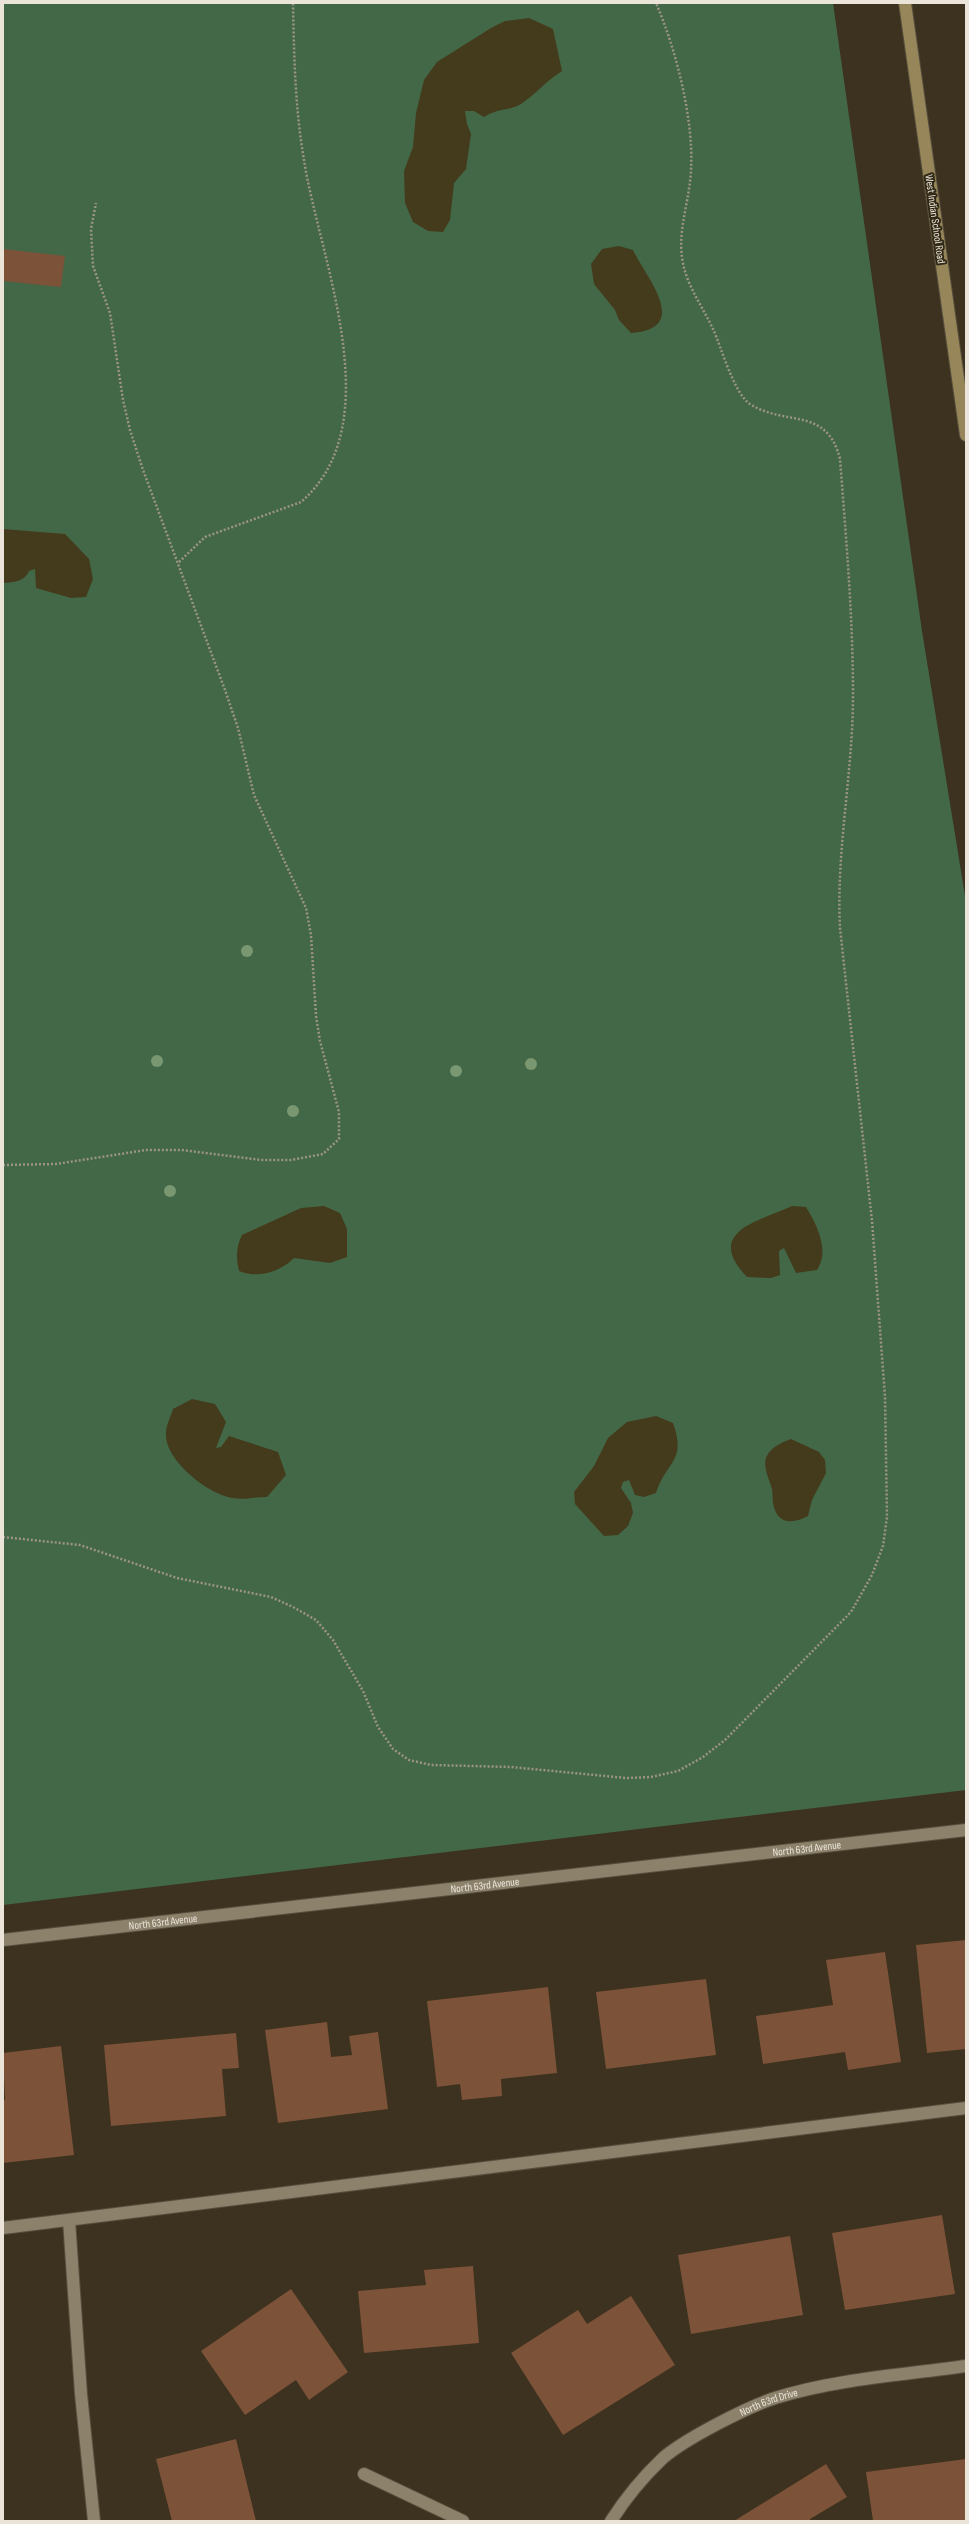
<svg xmlns="http://www.w3.org/2000/svg" width="969" height="2524" viewBox="0 0 969 2524" font-family="'Sofia Sans Condensed',sans-serif">
	<style>
		.green { fill: #436848 }
		.sand { fill: #433b1b }
		.building { fill: #7c5238 }
		.lines { fill: none; stroke-linecap: round; stroke-linejoin: round }
		.service-casing { stroke: #574f3e; stroke-width: 14 }
		.minor-casing { stroke: #574f3e; stroke-width: 14 }
		.tertiary-casing { stroke: #574f3e; stroke-width: 14 }
		.secondary-casing { stroke: #574f3e; stroke-width: 14 }
		.path { stroke: #9c9485; stroke-width: 2.5; stroke-dasharray: 2 2; stroke-linecap: butt }
		.service { stroke: #8c816b; stroke-width: 12 }
		.minor { stroke: #8c816b; stroke-width: 12 }
		.tertiary { stroke: #8c816b; stroke-width: 12 }
		.secondary { stroke: #968659; stroke-width: 12 }
		.tree { fill: #799770 }
		.labels { text-anchor: middle; dominant-baseline: central; stroke-width: 4; stroke-linejoin: round; paint-order: stroke }
		.street-label { font-size: 11px; fill: #ebe5d9; stroke: #312815 }
	</style>
	<rect width="100%" height="100%" fill="#3c321f"/>
	<!-- green -->
	<path class="green" d="M3,3H833L922,631L966,902V1790L3,1905Z"/>
	<!-- sand -->
	<g class="sand">
		<path d="M529,18L553,29L562,71C547,80 535,95 521,104C509,111 498,108 484,117L474,111H465L467,124L471,134L466,169L454,183L450,220L443,232L428,231L413,222L405,203L404,171L413,147L416,113L424,80L437,62L491,28L505,21Z"/>
		<path d="M619,246L633,250C645,276 693,329 631,333L619,320L615,310L594,284L591,264L602,249Z"/>
		<path d="M3,529L65,534L89,559L93,579L86,597L71,598L36,588L35,569L29,571C24,582 14,582 3,583Z"/>
		<path d="M324,1206L340,1213L347,1229V1257L330,1263L294,1258C280,1272 258,1279 239,1271C236,1258 236,1247 242,1235L301,1208Z"/>
		<path d="M792,1206L806,1207C817,1225 830,1251 817,1270L796,1273L784,1248L779,1251L780,1275L771,1278L747,1277C704,1232 757,1222 792,1206Z"/>
		<path d="M192,1399L215,1404L226,1422L216,1448L221,1447L229,1436L278,1452L286,1475L267,1497C256,1497 243,1500 233,1498C209,1495 164,1460 166,1433C166,1425 171,1416 173,1409Z"/>
		<path d="M656,1416L673,1423C687,1462 666,1461 656,1493L644,1497L635,1495L629,1480L623,1482L621,1488L631,1503L633,1513L628,1526L618,1535L604,1536L575,1504L574,1492L594,1466L608,1438L627,1422Z"/>
		<path d="M791,1439L819,1452L825,1460L826,1473L812,1500L808,1516C797,1522 781,1526 775,1510C772,1504 773,1496 772,1489C769,1478 761,1464 768,1454C773,1446 783,1442 791,1439Z"/>
	</g>
	<!-- building -->
	<g class="building">
		<path d="M3,249L65,256L61,287L3,281Z"/>
		<path d="M966,1940V2049L927,2053L916,1945Z"/>
		<path d="M885,1952L901,2062L848,2070L845,2052L763,2064L756,2016L833,2005L826,1960Z"/>
		<path d="M706,1979L716,2055L606,2069L596,1992Z"/>
		<path d="M548,1987L557,2073L501,2079L502,2096L462,2100L460,2084L437,2087L427,2001Z"/>
		<path d="M327,2022L331,2057L352,2055L349,2036L378,2032L388,2109L278,2123L265,2030Z"/>
		<path d="M236,2033L239,2068L222,2069L226,2116L111,2126L104,2045Z"/>
		<path d="M61,2046L74,2155L3,2163V2100H5L3,2053Z"/>
		<path d="M942,2215L955,2294L845,2310L832,2233Z"/>
		<path d="M790,2236L803,2315L691,2334L678,2255Z"/>
		<path d="M473,2266L479,2343L364,2353L358,2291L426,2285L424,2270Z"/>
		<path d="M291,2289L348,2372L309,2400L296,2380L245,2415L201,2351Z"/>
		<path d="M631,2296L675,2365L563,2435L511,2353L578,2310L587,2324Z"/>
		<path d="M236,2439L256,2521H172L156,2459Z"/>
		<path d="M966,2459V2521H873L866,2472Z"/>
		<path d="M826,2464L847,2497L810,2519L811,2521H734Z"/>
	</g>
	<g class="lines">
		<!-- service casing -->
		<g class="service-casing">
			<g id="service">
				<path d="M69,2220L81,2394L94,2521"/>
				<path d="M3,2228L966,2108"/>
			</g>
		</g>
		<!-- minor casing -->
		<g class="minor-casing">
			<g id="minor">
				<path d="M364,2474L463,2521"/>
				<path id="s1" d="M611,2521C625,2499 644,2476 663,2458C685,2439 747,2407 775,2398C836,2379 903,2375 966,2366"/>
			</g>
		</g>
		<!-- tertiary casing -->
		<g class="tertiary-casing">
			<g id="tertiary">
				<path id="s2" d="M3,1940L966,1830"/>
			</g>
		</g>
		<!-- secondary casing -->
		<g class="secondary-casing">
			<path id="secondary" d="M905,3L966,435"/>
		</g>
		<!-- path -->
		<g class="path">
			<path d="M179,562L205,537L301,502C392,423 319,258 304,160C295,108 294,55 293,3"/>
			<path d="M3,1165L56,1164L146,1150H181L261,1160H291L323,1154L339,1139V1112L320,1041L316,1016L311,935L306,908L254,795L238,728L225,690L143,470L130,430L123,400L110,313L93,266L91,229L96,203"/>
			<path d="M3,1537L80,1545L177,1578L271,1597L293,1607L316,1620L333,1640L363,1691L378,1727L393,1749L409,1760L431,1765L511,1767L626,1778L651,1777L678,1771L703,1757L725,1740L851,1612L872,1575L883,1546L887,1517L885,1397L872,1221L840,928C836,850 853,773 853,695C853,616 846,538 840,459C827,406 786,427 750,404C734,394 721,346 713,329C705,312 695,297 688,280C672,240 689,210 691,170C694,120 676,49 656,3"/>
		</g>
		<!-- service -->
		<use href="#service" class="service"/>
		<!-- minor -->
		<use href="#minor" class="minor"/>
		<!-- tertiary -->
		<use href="#tertiary" class="tertiary"/>
		<!-- secondary -->
		<use href="#secondary" class="secondary"/>
	</g>
	<!-- trees -->
	<g class="tree">
		<circle cx="247" cy="951" r="6"/>
		<circle cx="157" cy="1061" r="6"/>
		<circle cx="531" cy="1064" r="6"/>
		<circle cx="456" cy="1071" r="6"/>
		<circle cx="293" cy="1111" r="6"/>
		<circle cx="170" cy="1191" r="6"/>
	</g>
	<g class="labels">
		<!-- street labels -->
		<g class="street-label">
			<text transform="translate(935 219) rotate(82)">West Indian School Road</text>
			<text stroke="none"><textPath href="#s2" startOffset="809">North 63rd Avenue</textPath></text>
			<text stroke="none"><textPath href="#s2" startOffset="485">North 63rd Avenue</textPath></text>
			<text stroke="none"><textPath href="#s2" startOffset="161">North 63rd Avenue</textPath></text>
			<text stroke="none"><textPath href="#s1" startOffset="202">North 63rd Drive</textPath></text>
		</g>
	</g>
	<!-- border -->
	<rect width="969" height="2524" fill="none" stroke="#ebe5d9" stroke-width="8"/>
</svg>
